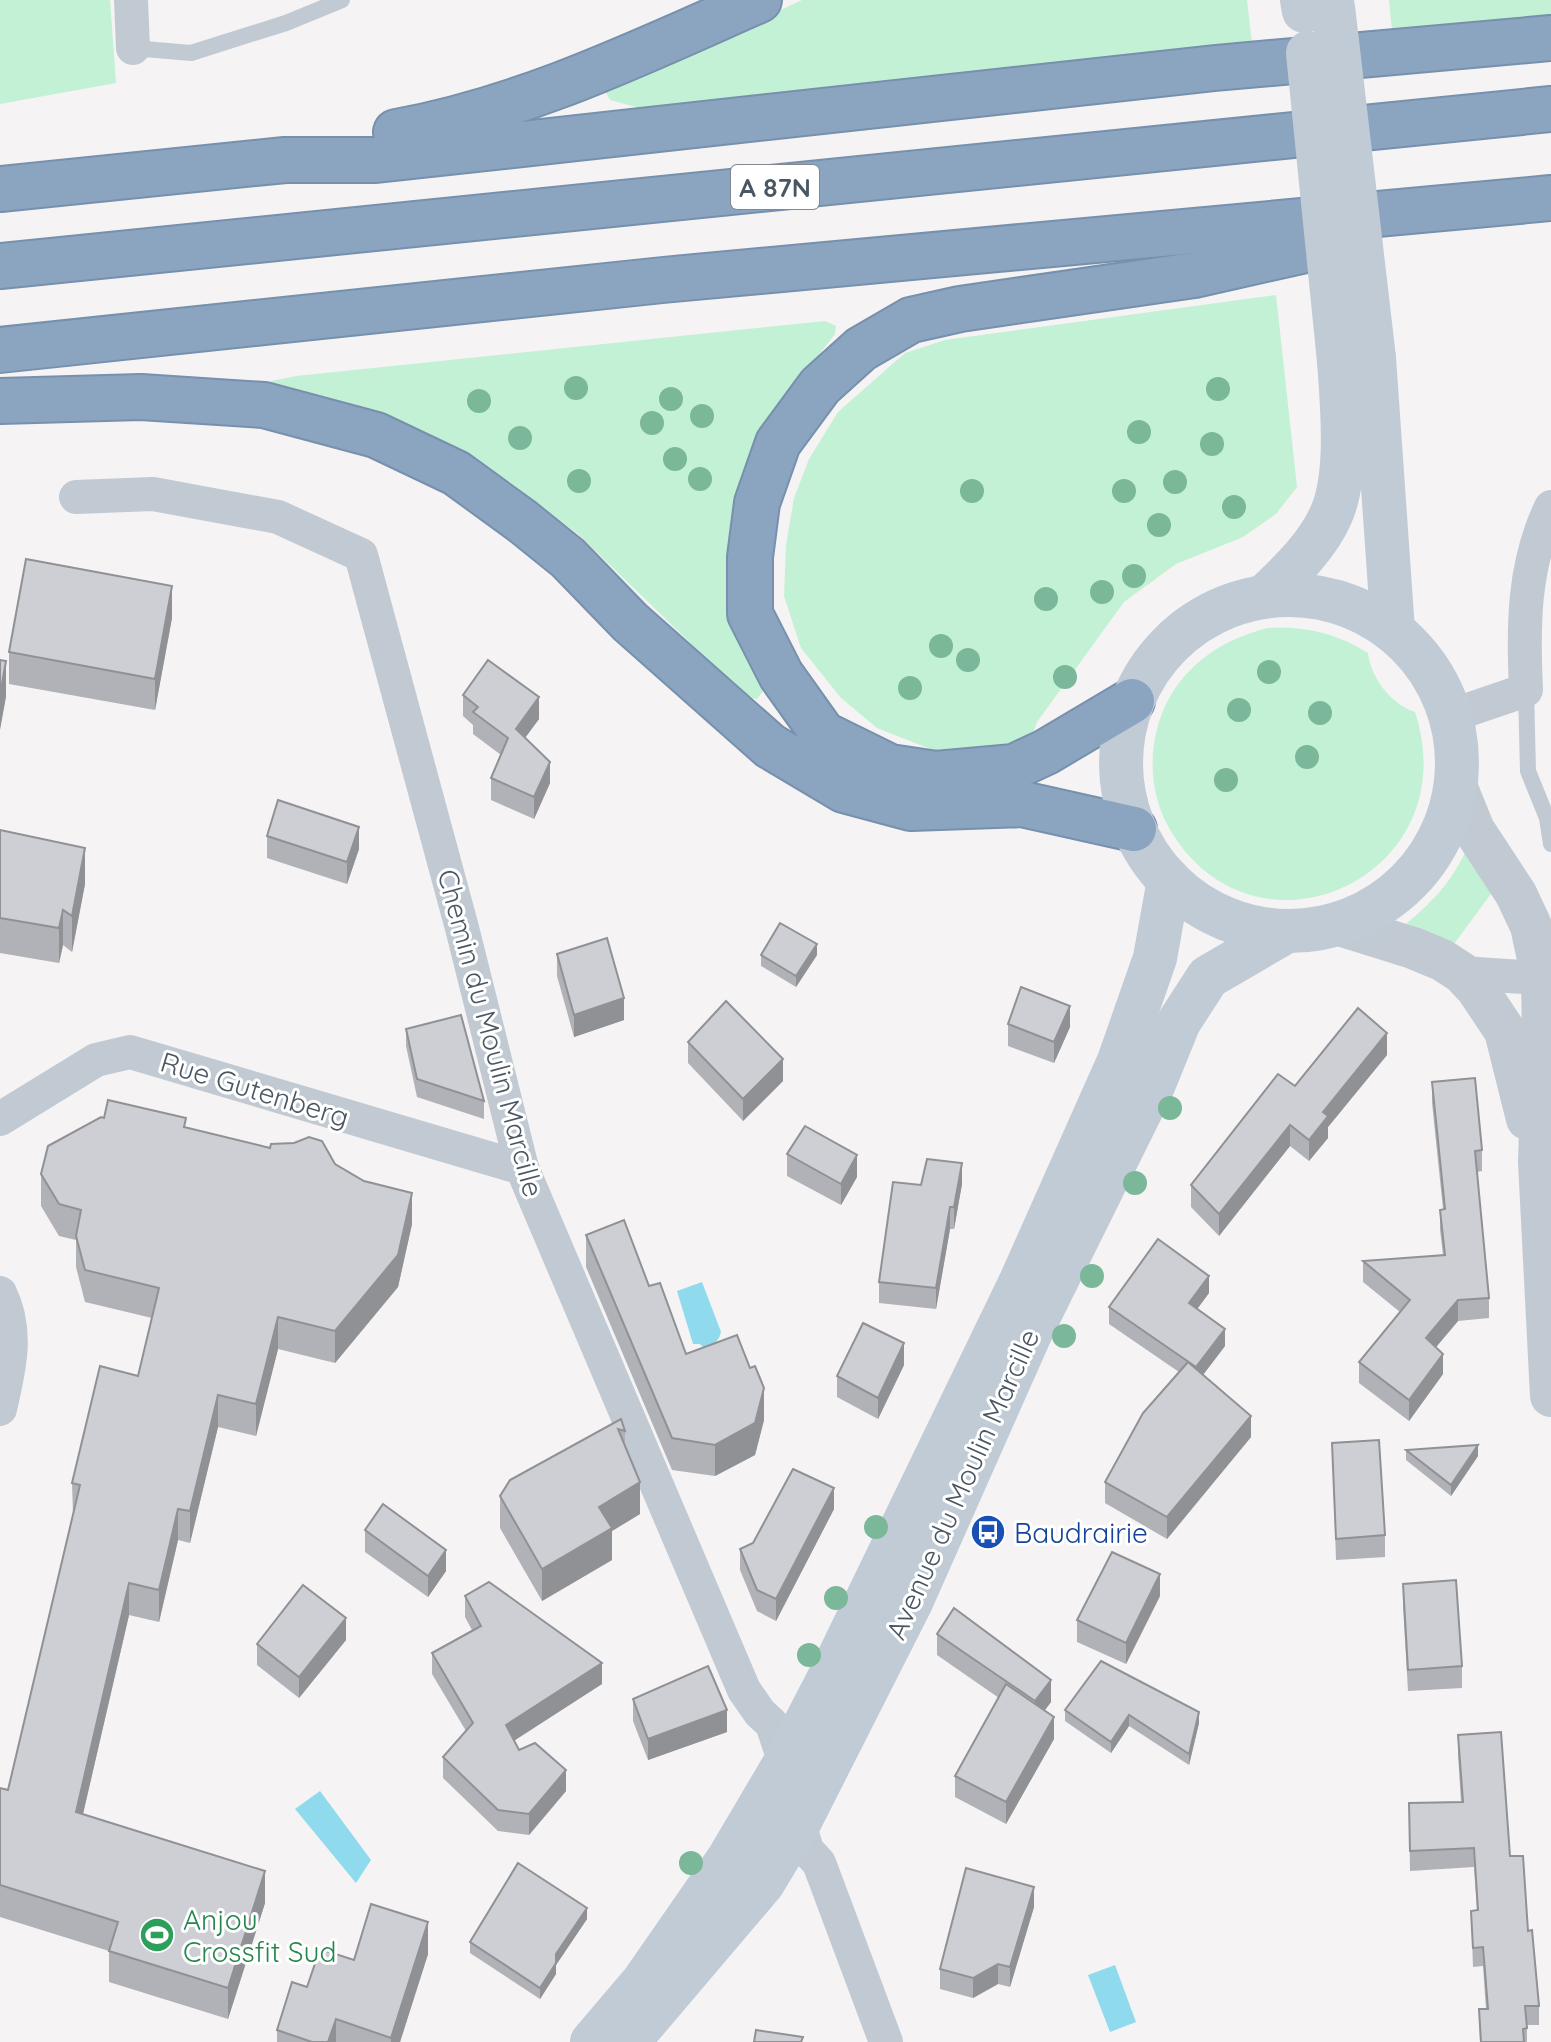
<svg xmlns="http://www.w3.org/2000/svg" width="1551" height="2042" viewBox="0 0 1551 2042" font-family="Quicksand,sans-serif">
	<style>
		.green { fill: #c3f1d5 }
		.water { fill: #90daee }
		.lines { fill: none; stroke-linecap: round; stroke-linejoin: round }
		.motorway-casing { stroke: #7690ad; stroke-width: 48 }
		.service { stroke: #c1cad2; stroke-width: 16 }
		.minor { stroke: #c1cad2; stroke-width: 34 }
		.tertiary { stroke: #c1cad2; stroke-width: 42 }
		.secondary { stroke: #c1cbd6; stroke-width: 44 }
		.motorway { stroke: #8ba5c1; stroke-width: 44 }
		.secondary-bridge { stroke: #c1cbd6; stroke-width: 44 }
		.tree { fill: #7bb799 }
		.wall { fill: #b0b2b7 }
		.shaded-wall { fill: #909195 }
		.building { fill: #cdcfd5; stroke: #909195; stroke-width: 2 }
		.labels { text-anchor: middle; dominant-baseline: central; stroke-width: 6; stroke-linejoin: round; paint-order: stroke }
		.shield { fill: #fff; stroke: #808990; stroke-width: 2 }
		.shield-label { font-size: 26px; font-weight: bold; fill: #4a5661 }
		.street-label { font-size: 28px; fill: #4a5661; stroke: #fff }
		.transit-label { font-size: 28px; fill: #164399; stroke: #fff; text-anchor: start }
		.leisure-label { font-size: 28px; fill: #27864d; stroke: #fff; text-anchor: start }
	</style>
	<rect width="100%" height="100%" fill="#f5f3f3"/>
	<!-- green -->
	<g class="green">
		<path d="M0,0H110L116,83L0,104Z"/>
		<path d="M802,0H1247L1252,44L651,111L610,100L604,89L695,50Z"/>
		<path d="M1389,0H1551V15L1392,30Z"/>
		<path d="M1276,295L1297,487L1276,514L1243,537L1176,564L1124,602L1037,722L1029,745L972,751L933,750L877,728L841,698L801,648L784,596L786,545L794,498L809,459L838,412L905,353L945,340Z"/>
		<path d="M825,321L836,326L835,334L777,409L744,470L729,552L763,691L757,699L746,697L577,533L499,477L270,390L271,381L296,376Z"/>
		<path d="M1268,628C1306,626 1336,633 1368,653C1371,678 1391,704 1415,712C1469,877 1254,975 1169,828C1151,796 1148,757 1159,722C1175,671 1218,640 1268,628Z"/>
		<path d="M1465,853L1493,891L1454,944L1406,924C1433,901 1449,885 1465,853Z"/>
	</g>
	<!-- water -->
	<g class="water">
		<path d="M702,1282L721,1332C719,1341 713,1346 704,1348L700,1344H693L677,1291Z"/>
		<path d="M320,1791L371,1860L356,1883L295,1809Z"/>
		<path d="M1115,1965L1136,2022L1110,2032L1088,1975Z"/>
	</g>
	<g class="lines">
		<!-- motorway casing -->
		<g class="motorway-casing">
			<g id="motorway">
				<path d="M396,132C524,109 641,52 759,0"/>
				<path d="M0,189L285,160H376L1215,68L1551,38"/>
				<path d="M0,266L1551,109"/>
				<path d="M0,350L663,280L1551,198"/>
				<path d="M0,401L141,397L264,405L376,435L456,473L522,521L568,558L630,622L770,746L844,790L911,808L1022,804L1134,829"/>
				<path d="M1132,701L1046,752L1014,767L936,774L890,767L823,734L781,675L750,614V557L757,503L778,443L820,386L861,349L911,320L960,309L1194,275L1350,240"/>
			</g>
		</g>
		<!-- service -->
		<g class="service">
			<path d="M133,48L191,53L286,23L342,0"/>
			<path d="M1526,690L1528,771L1547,818L1551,844"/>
		</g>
		<!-- minor -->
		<g class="minor">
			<path d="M131,0L133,48"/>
			<path d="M76,497L153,494L278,517L361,555L462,928L522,1168L744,1690L760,1713L772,1724L785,1763"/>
			<path d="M1450,716L1526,690C1523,626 1523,566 1551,507"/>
			<path d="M1462,973L1551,979"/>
			<path d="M0,1119L96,1060L130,1052L522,1168"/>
			<path d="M0,1293C19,1332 9,1369 0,1409"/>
			<path d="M799,1823L807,1850L819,1863L886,2042"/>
		</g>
		<!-- tertiary -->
		<g class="tertiary">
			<path d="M1455,783L1474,830L1516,894L1531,926L1542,978L1543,1038L1539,1162L1551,1396"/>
			<path d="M1336,924L1413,948L1442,960L1462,973L1477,989L1505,1031L1527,1119"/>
		</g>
		<!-- secondary -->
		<g class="secondary">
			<path d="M1302,0L1304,11"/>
			<path d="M1374,358L1393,631"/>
			<circle cx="1289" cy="763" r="168"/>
			<path d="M1265,596C1289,573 1317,547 1331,515C1349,475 1342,405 1339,361"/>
			<path d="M592,2042L643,1982L729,1858L785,1763L832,1672L1021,1281L1119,1061L1155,958L1169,880"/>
			<path d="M628,2042L763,1883L799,1823L911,1602L1029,1336L1153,1086L1179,1022L1208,977L1287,931"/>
		</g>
		<!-- motorway -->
		<use href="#motorway" class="motorway"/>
		<!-- secondary-bridge -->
		<g class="secondary-bridge">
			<path d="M1333,7L1374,358"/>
			<path d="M1308,53L1339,361"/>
		</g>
	</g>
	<!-- trees -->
	<g class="tree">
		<circle cx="576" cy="388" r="12"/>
		<circle cx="1218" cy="389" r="12"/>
		<circle cx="671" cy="399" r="12"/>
		<circle cx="479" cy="401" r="12"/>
		<circle cx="702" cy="416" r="12"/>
		<circle cx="652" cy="423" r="12"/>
		<circle cx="1139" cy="432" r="12"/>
		<circle cx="520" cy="438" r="12"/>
		<circle cx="1212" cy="444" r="12"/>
		<circle cx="675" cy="459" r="12"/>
		<circle cx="700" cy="479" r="12"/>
		<circle cx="579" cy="481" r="12"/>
		<circle cx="1175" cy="482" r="12"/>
		<circle cx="972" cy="491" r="12"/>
		<circle cx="1124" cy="491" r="12"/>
		<circle cx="1234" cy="507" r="12"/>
		<circle cx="1159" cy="525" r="12"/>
		<circle cx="1134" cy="576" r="12"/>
		<circle cx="1102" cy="592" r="12"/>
		<circle cx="1046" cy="599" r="12"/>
		<circle cx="941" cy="646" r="12"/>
		<circle cx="968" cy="660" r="12"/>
		<circle cx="1269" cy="672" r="12"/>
		<circle cx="1065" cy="677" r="12"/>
		<circle cx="910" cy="688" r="12"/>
		<circle cx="1239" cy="710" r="12"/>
		<circle cx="1320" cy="713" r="12"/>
		<circle cx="1307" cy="757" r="12"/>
		<circle cx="1226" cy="780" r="12"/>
		<circle cx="1170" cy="1108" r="12"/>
		<circle cx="1135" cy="1183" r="12"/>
		<circle cx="1092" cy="1276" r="12"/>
		<circle cx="1064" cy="1336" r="12"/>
		<circle cx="876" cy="1527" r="12"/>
		<circle cx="836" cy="1598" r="12"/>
		<circle cx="809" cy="1655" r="12"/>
		<circle cx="691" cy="1863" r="12"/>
	</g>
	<!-- wall -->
	<g class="wall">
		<path d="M172,618L155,710L9,684V652Z"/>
		<path d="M463,695L539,719L525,738L550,783L534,819L491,800V778L501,755L473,734V725L463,716Z"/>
		<path d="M0,830L85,884L72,952L63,945L59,963L0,953Z"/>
		<path d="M267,836L359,849L347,884L267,858Z"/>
		<path d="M557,954L624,1020L574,1037L557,976Z"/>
		<path d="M761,955H817L796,987L761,966Z"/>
		<path d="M1008,1024L1070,1027L1054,1063L1008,1046Z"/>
		<path d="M406,1029L484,1101V1119L417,1097L406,1046Z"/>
		<path d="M688,1042L783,1081L743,1121L688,1063Z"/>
		<path d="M1387,1055L1328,1127V1138L1309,1161L1290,1146L1219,1236L1191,1207V1185L1295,1086Z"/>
		<path d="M1432,1082L1482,1150V1171L1477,1172L1489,1298V1318L1458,1321L1436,1347L1443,1374L1409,1421L1359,1383V1362L1400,1312L1363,1282V1261L1443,1255L1440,1230V1210L1443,1209L1432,1103Z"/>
		<path d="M186,1128L335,1164L412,1224L398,1287L335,1363L278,1349L256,1436L218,1427L190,1543L178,1540L159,1622L129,1615L83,1814L265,1903L228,2019L109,1982V1951L0,1917V1788L8,1790L73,1515L72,1483L138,1376L152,1318L85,1302L76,1267V1240L59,1236L41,1206V1174Z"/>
		<path d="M787,1154L857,1177L841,1205L787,1176Z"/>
		<path d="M962,1184L954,1229H950L936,1309L879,1303V1282L921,1185Z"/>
		<path d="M586,1235L649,1286L686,1354L764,1420L755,1455L715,1476L672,1470L586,1267Z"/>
		<path d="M1209,1293L1197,1309L1225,1346L1203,1375L1251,1437L1167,1539L1105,1503V1482L1179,1372L1109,1324V1307Z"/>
		<path d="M904,1365L878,1419L837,1397V1376Z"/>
		<path d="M621,1419L625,1431V1447L640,1514L612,1531V1560L542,1601L500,1528V1496Z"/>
		<path d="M1332,1443L1385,1535V1557L1336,1560Z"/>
		<path d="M1406,1450L1478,1456L1451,1496L1406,1460Z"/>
		<path d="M834,1509L776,1621L757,1611L740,1570V1549Z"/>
		<path d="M365,1530L446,1571L428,1597L365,1552Z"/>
		<path d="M1403,1584L1462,1666V1688L1408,1691L1403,1606Z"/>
		<path d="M465,1596L602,1684L514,1740L519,1750L566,1791L529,1835L498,1831L443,1778V1757L466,1731L432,1674V1653L472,1630L465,1617Z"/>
		<path d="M1160,1596L1126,1664L1077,1642V1620Z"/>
		<path d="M937,1634L1051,1702L1045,1710L1054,1739L1006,1824L955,1797V1776L999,1698L937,1655Z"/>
		<path d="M346,1640L299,1698L257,1665V1644Z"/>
		<path d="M1101,1661L1199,1723L1189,1765L1129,1726L1111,1753L1065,1721V1710Z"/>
		<path d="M633,1699L727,1732L648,1760L633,1721Z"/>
		<path d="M1458,1735L1510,1856L1528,1931L1539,2006V2025H1527V2042H1480L1479,2009H1486L1483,1966L1473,1967L1471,1911H1477L1474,1867L1410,1871L1409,1803L1461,1802L1458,1755Z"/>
		<path d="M1034,1907L1010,1987L998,1984L973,1998L940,1989V1969Z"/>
		<path d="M587,1919L556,1965V1974L540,1999L470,1953V1942Z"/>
		<path d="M428,1954L400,2042H277V2030L307,1987L354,1960Z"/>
	</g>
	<!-- shaded-wall -->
	<g class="shaded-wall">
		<path d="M172,586V618L155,710V679Z"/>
		<path d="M6,661V697L0,730V695Z"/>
		<path d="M539,697V719L516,750V729Z"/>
		<path d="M550,762V783L534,819V797Z"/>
		<path d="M359,827V849L347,884V862Z"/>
		<path d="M85,848V884L72,952V916Z"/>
		<path d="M63,910V945L59,963V928Z"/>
		<path d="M817,944V955L796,987V976Z"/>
		<path d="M624,998V1020L574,1037V1015Z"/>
		<path d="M1070,1006V1027L1054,1063V1042Z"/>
		<path d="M1387,1033V1055L1328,1127V1138L1309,1161V1140L1323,1112Z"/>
		<path d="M783,1059V1081L743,1121V1099Z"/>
		<path d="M1290,1125V1146L1219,1236V1214Z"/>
		<path d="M857,1155V1177L841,1205V1184Z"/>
		<path d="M962,1163V1184L954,1229V1207Z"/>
		<path d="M412,1193V1224L398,1287L335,1363V1331Z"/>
		<path d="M950,1207V1229L936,1309V1288Z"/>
		<path d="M1209,1276V1293L1189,1320V1303Z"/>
		<path d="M1458,1300V1321L1426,1359V1338Z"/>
		<path d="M278,1317V1349L256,1436V1404Z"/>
		<path d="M1225,1329V1346L1196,1384V1367Z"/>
		<path d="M904,1343V1365L878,1419V1398Z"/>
		<path d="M1443,1354V1374L1409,1421V1400Z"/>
		<path d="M764,1388V1420L755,1455L715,1476V1445Z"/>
		<path d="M218,1395V1427L190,1543V1511Z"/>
		<path d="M1251,1416V1437L1167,1539V1517Z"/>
		<path d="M1478,1445V1456L1451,1496V1485Z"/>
		<path d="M640,1482V1514L612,1531V1560L542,1601V1569L599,1507Z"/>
		<path d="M834,1488V1509L776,1621V1599Z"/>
		<path d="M178,1509V1540L159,1622V1590Z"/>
		<path d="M446,1550V1571L428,1597V1576Z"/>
		<path d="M1160,1574V1596L1126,1664V1643Z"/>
		<path d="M129,1583V1615L76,1844V1812Z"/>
		<path d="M346,1618V1640L299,1698V1677Z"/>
		<path d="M602,1663V1684L506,1746V1725Z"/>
		<path d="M1051,1680V1702L1035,1723V1701Z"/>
		<path d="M727,1710V1732L648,1760V1739Z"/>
		<path d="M1199,1712V1723L1189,1765V1754Z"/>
		<path d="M1129,1715V1726L1111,1753V1742Z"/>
		<path d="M1054,1717V1739L1006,1824V1802Z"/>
		<path d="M566,1770V1791L529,1835V1814Z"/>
		<path d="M265,1871V1903L228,2019V1988Z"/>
		<path d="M1034,1887V1907L1010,1987V1967Z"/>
		<path d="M587,1908V1919L556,1965V1974L540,1999V1988L556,1954Z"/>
		<path d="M428,1922V1954L400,2042H391V2038Z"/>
		<path d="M998,1964V1984L973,1998V1978Z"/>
		<path d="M336,2019V2042H328Z"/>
	</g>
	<!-- building -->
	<g class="building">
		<path d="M26,559L172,586L155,679L9,652Z"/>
		<path d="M0,660L6,661L0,695Z"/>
		<path d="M488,660L539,697L516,729L550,762L534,797L491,778L508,738L473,712L478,707L463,695Z"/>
		<path d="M278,800L359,827L347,862L267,836Z"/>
		<path d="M0,830L85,848L72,916L63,910L59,928L0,918Z"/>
		<path d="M780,923L817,944L796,976L761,955Z"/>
		<path d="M607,938L624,998L574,1015L557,954Z"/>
		<path d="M1021,987L1070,1006L1054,1042L1008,1024Z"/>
		<path d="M726,1001L783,1059L743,1099L688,1042Z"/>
		<path d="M1358,1008L1387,1033L1323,1112L1328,1116L1309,1140L1290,1125L1219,1214L1191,1185L1278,1074L1295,1086Z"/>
		<path d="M461,1015L484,1101L417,1079L406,1029Z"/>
		<path d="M1475,1078L1482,1150L1475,1151L1489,1298L1458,1300L1426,1338L1443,1354L1409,1400L1359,1362L1410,1300L1363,1261L1445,1255L1440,1210L1445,1209L1432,1082Z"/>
		<path d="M108,1100L186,1118L184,1127L270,1148L271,1144L294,1143L309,1137L322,1141L335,1164L364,1181L412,1193L398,1255L335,1331L278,1317L256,1404L218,1395L190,1511L178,1509L159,1590L129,1583L76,1812L265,1871L228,1988L109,1951L118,1922L0,1885V1788L8,1790L80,1485L72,1483L100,1366L138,1376L159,1288L85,1270L76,1236L81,1210L59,1204L41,1174L48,1146L101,1117L104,1118Z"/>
		<path d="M805,1126L857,1155L841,1184L787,1154Z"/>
		<path d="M927,1159L962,1163L954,1207H950L936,1288L879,1282L893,1182L921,1185Z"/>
		<path d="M624,1220L649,1286L660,1283L686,1354L737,1335L750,1368L755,1366L764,1388L755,1423L715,1445L672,1438L586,1235Z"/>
		<path d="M1158,1239L1209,1276L1189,1303L1225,1329L1196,1367L1109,1307Z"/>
		<path d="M863,1323L904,1343L878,1398L837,1376Z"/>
		<path d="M1188,1362L1251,1416L1167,1517L1105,1482L1143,1413Z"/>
		<path d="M621,1419L625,1431L618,1429L640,1482L599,1507L612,1528L542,1569L500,1496L510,1480Z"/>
		<path d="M1379,1440L1385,1535L1336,1539L1332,1443Z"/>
		<path d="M1478,1445L1451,1485L1406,1450Z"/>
		<path d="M793,1469L834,1488L776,1599L757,1590L740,1549L753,1543Z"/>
		<path d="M383,1504L446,1550L428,1576L365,1530Z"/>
		<path d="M1112,1552L1160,1574L1126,1643L1077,1620Z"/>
		<path d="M1456,1580L1462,1666L1408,1670L1403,1584Z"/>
		<path d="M489,1582L602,1663L506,1725L519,1750L535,1743L566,1770L529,1814L498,1810L443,1757L473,1723L432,1653L481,1626L465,1596Z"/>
		<path d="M303,1585L346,1618L299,1677L257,1644Z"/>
		<path d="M954,1608L1051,1680L1035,1701L937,1634Z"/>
		<path d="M1101,1661L1199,1712L1189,1754L1129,1715L1111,1742L1065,1710Z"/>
		<path d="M708,1666L727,1710L648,1739L633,1699Z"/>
		<path d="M1006,1684L1054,1717L1006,1802L955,1776Z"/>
		<path d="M1501,1732L1510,1856H1523L1528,1931L1532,1930L1539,2006H1525L1527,2028L1523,2029L1524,2042H1481L1479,2009H1488L1483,1947L1473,1948L1471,1911L1478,1910L1474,1848L1410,1851L1409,1803L1463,1802L1458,1735Z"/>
		<path d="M518,1863L587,1908L556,1954V1963L540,1988L470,1942Z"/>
		<path d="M966,1868L1034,1887L1010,1967L998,1964L973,1978L940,1969Z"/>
		<path d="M371,1904L428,1922L391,2038L336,2019L328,2042H312L277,2030L292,1982L307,1987L320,1949L354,1960Z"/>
		<path d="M756,2030L803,2037L801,2042H754Z"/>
	</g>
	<!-- icons -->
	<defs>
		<g id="bus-disc" transform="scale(1.8)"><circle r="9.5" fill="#1a4fb4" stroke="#fff"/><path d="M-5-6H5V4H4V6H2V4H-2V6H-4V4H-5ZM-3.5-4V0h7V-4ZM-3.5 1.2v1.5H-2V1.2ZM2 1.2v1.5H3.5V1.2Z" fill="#fff"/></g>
		<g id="stadium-disc" transform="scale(1.8)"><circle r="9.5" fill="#2e9e5b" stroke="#fff"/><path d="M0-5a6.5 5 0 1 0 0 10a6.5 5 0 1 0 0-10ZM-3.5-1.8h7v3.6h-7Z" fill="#fff"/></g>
	</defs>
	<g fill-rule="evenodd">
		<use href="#bus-disc" x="988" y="1532"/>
		<use href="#stadium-disc" x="157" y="1935"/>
	</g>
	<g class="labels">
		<!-- shield labels -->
		<rect class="shield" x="731" y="165" width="88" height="44" rx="6"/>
		<g class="shield-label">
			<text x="775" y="187">A 87N</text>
		</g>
		<!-- street labels -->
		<g class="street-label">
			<text transform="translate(491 1033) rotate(75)">Chemin du Moulin Marcille</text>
			<text transform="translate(255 1089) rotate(17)">Rue Gutenberg</text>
			<text transform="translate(962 1484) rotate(-66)">Avenue du Moulin Marcille</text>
		</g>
		<!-- transit labels -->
		<g class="transit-label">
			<text x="1014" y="1532">Baudrairie</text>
		</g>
		<!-- leisure labels -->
		<g class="leisure-label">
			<text x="183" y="1919">Anjou<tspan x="183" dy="32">Crossfit Sud</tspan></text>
		</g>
	</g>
</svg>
